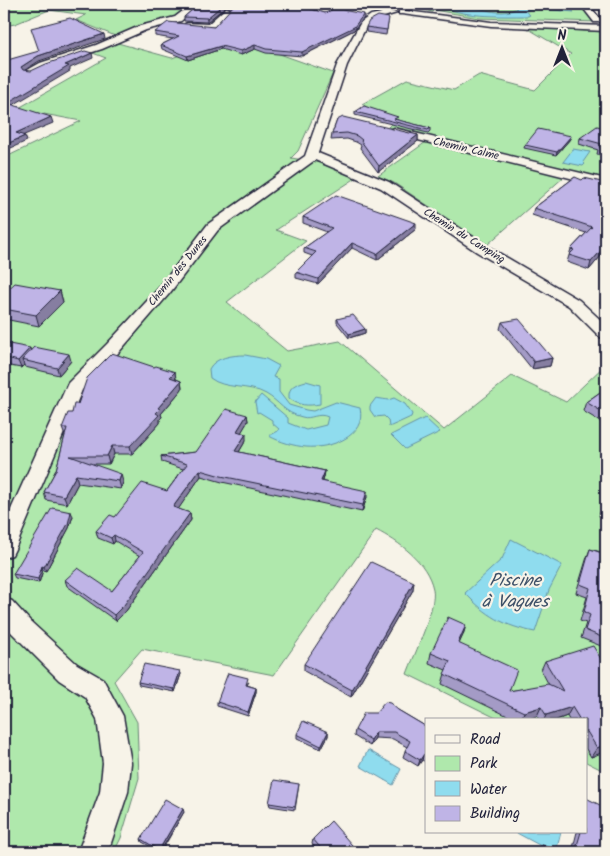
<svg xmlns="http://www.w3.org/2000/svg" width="610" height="856" viewBox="0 0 610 856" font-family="Kalam,sans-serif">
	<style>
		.green { fill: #afe8ac; stroke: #688574 }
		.water { fill: #8fdcee; stroke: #6392a6 }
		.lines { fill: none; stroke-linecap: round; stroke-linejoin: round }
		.minor-casing { stroke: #22223b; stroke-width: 3 }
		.minor { fill: #f7f3e8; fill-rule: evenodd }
		.wall { fill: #a49bc6; stroke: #22223b }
		.shaded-wall { fill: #867ea1; stroke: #22223b }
		.building { fill: #bfb4e6; stroke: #22223b }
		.labels { text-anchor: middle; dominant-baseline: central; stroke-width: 4.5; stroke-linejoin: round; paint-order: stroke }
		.far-street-label { font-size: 11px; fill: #22223b; stroke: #f7f3e8 }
		.near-water-label { font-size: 18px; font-style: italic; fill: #3d5068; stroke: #f7f3e8 }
	</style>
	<rect width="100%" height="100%" fill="#f7f3e8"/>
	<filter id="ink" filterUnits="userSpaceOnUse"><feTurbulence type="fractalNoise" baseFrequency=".02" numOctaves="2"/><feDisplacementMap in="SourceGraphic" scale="10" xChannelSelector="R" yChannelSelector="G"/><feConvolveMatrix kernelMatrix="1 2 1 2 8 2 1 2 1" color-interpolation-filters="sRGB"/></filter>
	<g filter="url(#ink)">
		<!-- green -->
		<g class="green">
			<path d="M4,4H194L177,19L120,38L76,20L86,15L49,10L15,24L4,26Z"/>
			<path d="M414,4H580L596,22L479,18L434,10L432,12L418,8Z"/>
			<path d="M527,28L606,32V181L388,127L392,123L362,104L407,79L454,90L479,75L535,90L571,54Z"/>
			<path d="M114,42L172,58L201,47H260L333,73L298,151L291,158L322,163L356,178L276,230L306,241L227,302L287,351L340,341L444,430L512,376L566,402L606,364V772L586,762V720H500L407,674C414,655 437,607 433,589C427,561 399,542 376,530L274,675L142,649L114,681L137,722L139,778L121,838L114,852H4V158L81,121L17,109L106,58L90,52Z"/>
			<path d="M426,142L565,176L487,245L394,183L378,176Z"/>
		</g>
		<!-- water -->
		<g class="water">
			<path d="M436,4C444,4 455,2 463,4C480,7 500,18 517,8L512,4H565L574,12L534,8L525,11L530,15L528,16C499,16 462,18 436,4Z"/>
			<path d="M573,149L590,152L583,162L585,164L583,166L563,162Z"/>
			<path d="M245,355L266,359L279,366L273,377L279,379V392L289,405L306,410L313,411L336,402L360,408C367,437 329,449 306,447C294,446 280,442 269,436L278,431L279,429L272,423V420L259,412L257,413L255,402L261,395L288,418V423L306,430L326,425L328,417C318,412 311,420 302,417C284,413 280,402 266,394C249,384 225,390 210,378L209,369C215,357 233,355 245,355Z"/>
			<path d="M306,381L320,385V404C308,406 298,406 289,398C288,386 296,384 306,381Z"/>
			<path d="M376,398L388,400L394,398L405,404L412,414L411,417L389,427L388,420L384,416L375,417L370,410V406Z"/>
			<path d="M425,418L440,432L405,449L391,435Z"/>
			<path d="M511,539L562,565L549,590L535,632C504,626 487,616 465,593L502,559Z"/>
			<path d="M368,750L401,769L393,785L360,766Z"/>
			<path d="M515,832H561L556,852H552Z"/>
		</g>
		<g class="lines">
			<!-- minor casing -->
			<g class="minor-casing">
				<g id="minor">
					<path d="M192,4H200L181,21L146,30L102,49L46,67L32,74H26L24,72L40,63L96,45L140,26L175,17Z"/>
					<path d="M310,4L367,5L397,13L377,19L367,25L347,65L318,153L389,182L487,246L579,300L606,325V339L600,337L569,306L477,252L381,188L315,160L218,230L169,294L119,352L82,390L15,549L12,555L4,558V525L68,383L107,344L159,288L208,224L305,156L337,65L361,22L371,15L382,13L367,9L314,6Z"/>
					<path d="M580,4H588L601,20L600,22H594Z"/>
					<path d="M226,8L233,10L213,29L187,27L183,25L187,23L208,24Z"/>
					<path d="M399,10L491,22L606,26V31L491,26L402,14H399Z"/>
					<path d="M394,128L606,179V187L390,133L388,131Z"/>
					<path d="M4,598L12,601L31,622L77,664L103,679L123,716L131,763L128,792L108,852H78L100,792L103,763L97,719L85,697L59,680L4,625Z"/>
				</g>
			</g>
			<!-- minor -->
			<use href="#minor" class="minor"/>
		</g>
		<!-- wall -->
		<g class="wall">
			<path d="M199,4H302V7L325,13L364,18L354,30L302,56L266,53L255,49L241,55L221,49L188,60L162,49L161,45L173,39L155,36V32L214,27L232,8L225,7L207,22L184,21V17Z"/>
			<path d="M388,23L386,35L366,32V27Z"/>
			<path d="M355,112L398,120H397L430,128V131L428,133L355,115Z"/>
			<path d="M337,120L418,135V141L378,172L360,148L361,145L356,142L347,139L331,140L332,134Z"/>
			<path d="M606,128V156L597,154L598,150L579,144L580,138Z"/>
			<path d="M570,139L556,155L524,148L525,145Z"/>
			<path d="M575,177L606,250L589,270L567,262L571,249L586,233L532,215L534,208Z"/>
			<path d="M303,217L416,229L377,260L352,248L318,284L296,278V272L312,256L304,253V248L327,232L303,223Z"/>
			<path d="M60,291L63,302L39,326L4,319V293Z"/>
			<path d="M606,291V306L600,303L602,296Z"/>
			<path d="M337,319L365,329V333L349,338L337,323Z"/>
			<path d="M502,322L552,358L550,366L532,369L500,329Z"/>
			<path d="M4,343L31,351L71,361L59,375L25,367L24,365L21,368L10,366L6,369L4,368Z"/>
			<path d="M154,367L175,372L176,379L181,381L182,389L161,414L162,417L160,419V423L132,454H114L109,464H93L123,482L121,489L78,483L67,504L46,500L44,492L56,470L65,436L62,428L78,404Z"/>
			<path d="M606,388V425L583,411L586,402Z"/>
			<path d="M247,415L248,421L241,432L246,440L239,452L325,471L324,477L323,481L367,497L362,512L222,482L201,476L178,509L190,513L191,520L126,611L116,621L67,586L65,580L112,591L140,556L115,541L113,544L98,538L96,531L115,517L167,491L183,469L162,462L161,456L196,452Z"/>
			<path d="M606,492V519L599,516Z"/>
			<path d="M73,516L69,528L46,571L43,570L39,583L15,578L13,574Z"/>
			<path d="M606,532V648L581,638L586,623L580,621L587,597L576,593L587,557L590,549L601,552Z"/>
			<path d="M413,590L351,697L304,671V664Z"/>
			<path d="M466,625L463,635L459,643L509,691L549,685L541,670L545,661L606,667V751L591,757L586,749V720H569L567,716L556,720H539L537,716L526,720H516L442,684L446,670L429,663L431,653Z"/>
			<path d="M180,671L181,674L175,692L139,685L138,682Z"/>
			<path d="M249,682L247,685L256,688V692L248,716L217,706V702Z"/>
			<path d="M398,710L425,726L426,723V762L422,760L418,766L403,757L405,751L407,747L393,739L375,738L370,746L354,736L355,730L376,713Z"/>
			<path d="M328,732V736L321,749L297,738V734Z"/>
			<path d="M299,784L295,810L270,806L269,803Z"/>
			<path d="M184,812L161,852L142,842L141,839Z"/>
			<path d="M577,832H586L606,852H572Z"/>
			<path d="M313,839L358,852H319L312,844Z"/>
			<path d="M542,845L557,852H537Z"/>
		</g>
		<!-- shaded-wall -->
		<g class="shaded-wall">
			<path d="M224,4H225V7L207,22V18Z"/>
			<path d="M364,14V18L354,30L302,56V52Z"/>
			<path d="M104,34L105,39L39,61L22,72L21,67L38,56Z"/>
			<path d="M255,45V49L241,55V51Z"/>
			<path d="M221,46V49L188,60L187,56Z"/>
			<path d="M92,53L93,58L70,68V71L8,108L7,103L65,65Z"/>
			<path d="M51,117L53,123L17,138L16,133Z"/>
			<path d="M418,135V141L378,172L379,166Z"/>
			<path d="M25,136L27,141L4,151V145Z"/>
			<path d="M571,136L570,139L556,155L557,152Z"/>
			<path d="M416,223V229L377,260V254Z"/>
			<path d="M352,243V248L318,284V279Z"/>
			<path d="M606,245V250L589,270L591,262Z"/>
			<path d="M60,291L63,302L39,326L36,315Z"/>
			<path d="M365,329V333L349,338V334Z"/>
			<path d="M30,348L32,356L22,360L24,365L21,368L18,361Z"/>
			<path d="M69,354L71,361L59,375L57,368Z"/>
			<path d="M7,358L10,366L6,369L4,362Z"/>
			<path d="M552,358L550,366L532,369L534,362Z"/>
			<path d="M175,372L176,380L170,377Z"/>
			<path d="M181,381L182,389L161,414L162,417L160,419V423L132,454L130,446L156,413L158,408Z"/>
			<path d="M247,415L248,421L238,438L237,431Z"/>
			<path d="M246,434V440L236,457L235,451Z"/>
			<path d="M112,446L114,454L109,464L107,456Z"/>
			<path d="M200,470L201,476L175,514L173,507Z"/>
			<path d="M325,471L324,477L321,487V481Z"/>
			<path d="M121,474L123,482L121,489L119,481Z"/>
			<path d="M76,475L78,483L67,504L64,496Z"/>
			<path d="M367,491V497L362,512L363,505Z"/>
			<path d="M71,512L73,516L69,528L46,571L44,567Z"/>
			<path d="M190,513L191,520L126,611L116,621L114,615Z"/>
			<path d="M114,535L115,541L113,544L111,538Z"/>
			<path d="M42,566L43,570L39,583L38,579Z"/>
			<path d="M414,582L413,590L351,697L352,690Z"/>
			<path d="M466,625L463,635L455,653L458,643Z"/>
			<path d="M180,671L181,674L175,692L174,689Z"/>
			<path d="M256,688V692L248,716V712Z"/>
			<path d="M541,707L537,716L526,720H521L524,712Z"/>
			<path d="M572,707L567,716L556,720H544L546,715Z"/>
			<path d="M328,732V736L321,749V746Z"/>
			<path d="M376,732L375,738L370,746L371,740Z"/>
			<path d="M606,744V751L591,757L597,748Z"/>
			<path d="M424,754L422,760L418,766L420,760Z"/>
			<path d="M183,809L184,812L160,852L159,850Z"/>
		</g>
		<!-- building -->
		<g class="building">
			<path d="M199,4H224L207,18L184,17Z"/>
			<path d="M228,4H302L301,6L325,13L332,10H342L364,14L354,27L302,52L266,49L255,45L241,51L221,46L187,56L161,45L179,36L155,32L168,22L214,27L234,5Z"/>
			<path d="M378,16L389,18L387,30L366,27L369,21Z"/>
			<path d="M70,18L104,34L38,56L21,67L23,70L31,71L46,64L85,51L92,53L65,65L69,66L7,103L51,117L16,133L25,136L4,145V61L39,51L31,28Z"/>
			<path d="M364,106L398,117L394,119L430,128L428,130L355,112Z"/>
			<path d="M343,117L418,135L379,166L361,141L362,140L357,136L347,133L332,134L337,120Z"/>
			<path d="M597,126L606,128V149L599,147L602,144L580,138Z"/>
			<path d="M538,129L571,136L557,152L525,145Z"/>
			<path d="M575,177L582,180L584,178L606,183V245L591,262L569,255L574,250L571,249L592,227L534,208Z"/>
			<path d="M336,195L416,223L377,254L352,243L318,279L296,272L316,252L304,248L332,228L303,217Z"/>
			<path d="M15,283L60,291L36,315L4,309V293Z"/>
			<path d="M606,291V297L602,296Z"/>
			<path d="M353,315L365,329L349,334L337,319Z"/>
			<path d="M519,319L552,358L534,362L502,322Z"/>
			<path d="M4,343L30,348L18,361L7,358L4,362Z"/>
			<path d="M34,347L69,354L57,368L22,360Z"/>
			<path d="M112,353L154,367L156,366L175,372L170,377L181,381L158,408L160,409L156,413L159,415L130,446H112L107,456H70L121,474L119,481L76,475L64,496L44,492L56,470L67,428H62L68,413H72L74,404H78L87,378Z"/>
			<path d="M606,388V414L586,402Z"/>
			<path d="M226,409L247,415L237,431L246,434L235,451L325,471L321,481L367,491L363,505L221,476L200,470L173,507L190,513L124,605L114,615L65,580L78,568L112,591L143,552L114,535L111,538L96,531L110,515L115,517L142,483L167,491L187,464L161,456L196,452Z"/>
			<path d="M606,496V509L603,508Z"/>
			<path d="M52,508L71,512L68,524L44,567L42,566L38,579L13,574Z"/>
			<path d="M606,538V639L585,630L590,615L584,612L590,588L580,584L590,549L602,553Z"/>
			<path d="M371,562L414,582L352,690L304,664Z"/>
			<path d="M448,617L466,625L458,643L517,670L509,691L548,684L563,691L545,661L593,646L606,667V744L597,748L586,730V720H580L572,707L546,715L541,707L524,712L444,674L450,661L431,653Z"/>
			<path d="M144,664L180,671L174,689L138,682Z"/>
			<path d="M228,673L248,678L246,685L256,688L248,712L217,702Z"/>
			<path d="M385,702L390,703L398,710L425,726L426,723V755L424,754L420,760L405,751L410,741L394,732H376L371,740L355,730L364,713H376Z"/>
			<path d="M303,721L328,732L321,746L297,734Z"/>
			<path d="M274,780L299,784L295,807L269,803Z"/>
			<path d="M586,798L606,808V852H575L581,832H586Z"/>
			<path d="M165,799L183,809L159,850L141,839Z"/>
			<path d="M331,821L358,852H324L313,839Z"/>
			<path d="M542,845L557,852H540Z"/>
		</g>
	</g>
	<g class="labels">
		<!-- far-street labels -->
		<g class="far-street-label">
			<text transform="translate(466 149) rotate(13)">Chemin Calme</text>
			<text transform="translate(464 236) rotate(32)">Chemin du Camping</text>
			<text transform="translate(178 271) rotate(-51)">Chemin des Dunes</text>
		</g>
		<!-- near-water labels -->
		<g class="near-water-label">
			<text x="515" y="581">Piscine<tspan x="515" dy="21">à Vagues</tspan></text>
		</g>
	</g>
	<!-- margin -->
	<rect width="610" height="856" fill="none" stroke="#f7f3e8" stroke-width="20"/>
	<rect x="10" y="10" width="590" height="836" fill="none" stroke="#22223b" stroke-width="2" filter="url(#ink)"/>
	<!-- legend -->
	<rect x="425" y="718" width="162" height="115" fill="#f7f3e8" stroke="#a29fa3"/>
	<rect x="435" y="735" width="25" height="8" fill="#f7f3e8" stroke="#a29fa3"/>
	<text x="470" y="744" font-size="15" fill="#22223b">Road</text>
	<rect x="435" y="756" width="25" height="15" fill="#afe8ac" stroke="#a29fa3"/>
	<text x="470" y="768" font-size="15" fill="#22223b">Park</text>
	<rect x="435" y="781" width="25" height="15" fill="#8fdcee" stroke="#a29fa3"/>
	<text x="470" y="794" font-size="15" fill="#22223b">Water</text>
	<rect x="435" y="806" width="25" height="15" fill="#bfb4e6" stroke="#a29fa3"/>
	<text x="470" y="818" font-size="15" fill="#22223b">Building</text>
	<!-- north arrow -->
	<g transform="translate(562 48)" stroke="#f7f3e8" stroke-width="4" paint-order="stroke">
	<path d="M0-4L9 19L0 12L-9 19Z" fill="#22223b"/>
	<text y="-8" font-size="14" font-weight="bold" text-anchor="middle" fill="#22223b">N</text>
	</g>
</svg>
